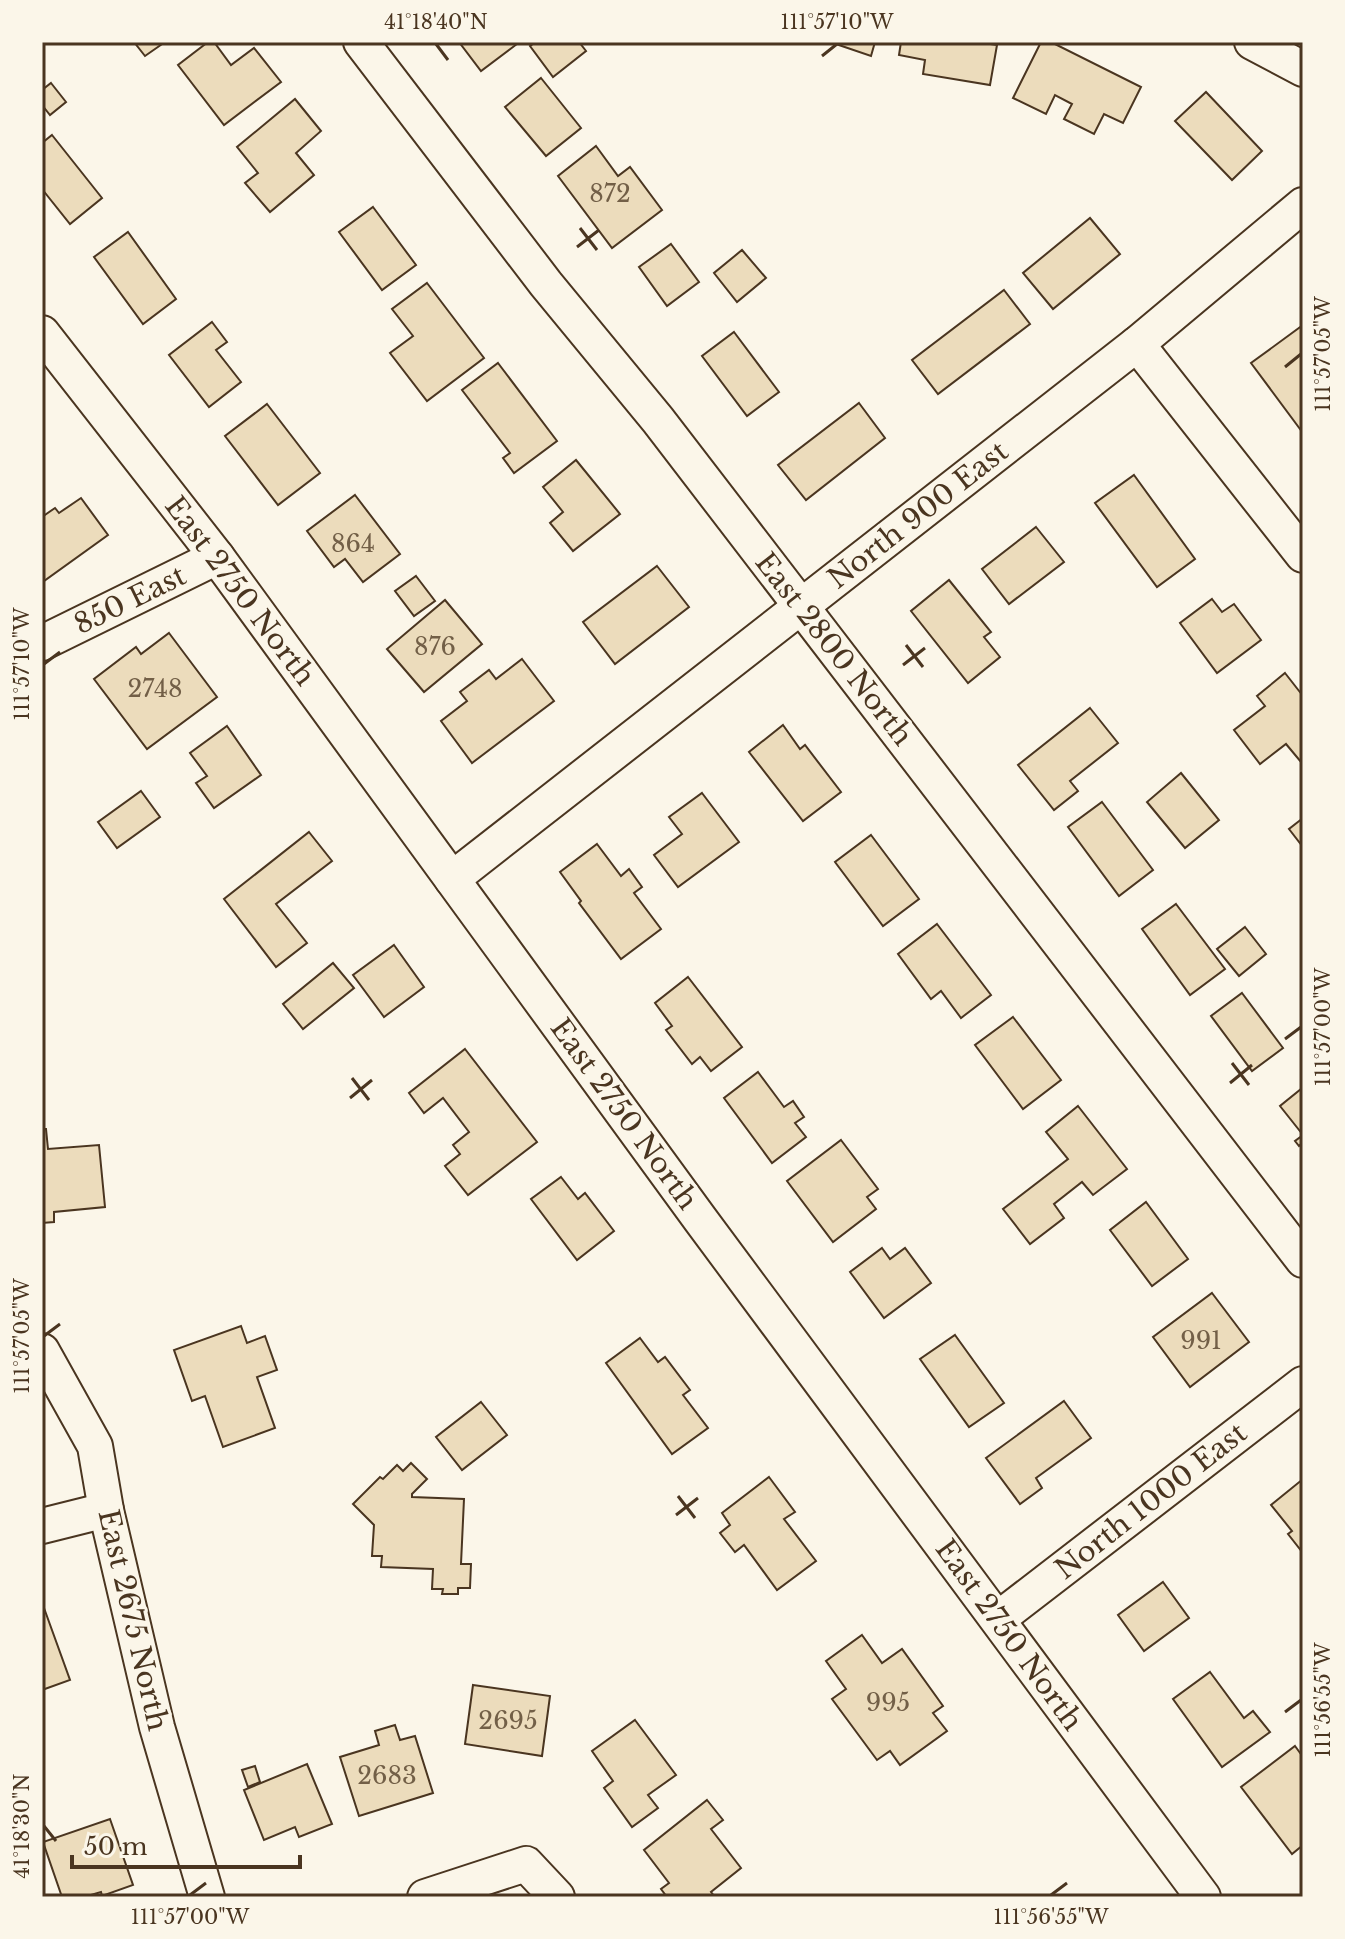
<svg xmlns="http://www.w3.org/2000/svg" width="1345" height="1939" viewBox="0 0 1345 1939" font-family="'Libre Baskerville',serif">
	<style>
		.building { fill: #ecdcbc; stroke: #4a3520; stroke-width: 2 }
		.lines { fill: none; stroke-linecap: round; stroke-linejoin: round }
		.minor-casing { stroke: #4a3520; stroke-width: 38 }
		.minor { stroke: #fbf6e9; stroke-width: 34 }
		.ticks { fill: none; stroke: #4a3520; stroke-width: 3 }
		.labels { text-anchor: middle; dominant-baseline: central; stroke-width: 6; stroke-linejoin: round; paint-order: stroke }
		.number-label { font-size: 24px; fill: #725f47 }
		.street-label { font-size: 28px; fill: #4a3520; stroke: #fbf6e9 }
		.neatline { fill: none; stroke: #4a3520; stroke-width: 3 }
		.ticks-label { font-size: 20px; text-anchor: middle; fill: #4a3520 }
	</style>
	<rect width="100%" height="100%" fill="#fbf6e9"/>
	<!-- building -->
	<g class="building">
		<path d="M134,42H165L145,56Z"/>
		<path d="M208,42H214L231,65L254,48L281,82L224,125L178,65Z"/>
		<path d="M459,42H515L517,44L481,71Z"/>
		<path d="M536,42H579L586,51L553,77L530,46Z"/>
		<path d="M830,42H875L871,56Z"/>
		<path d="M901,42H977L997,45L990,85L923,74L925,60L899,55Z"/>
		<path d="M1041,42H1051L1141,87L1123,123L1104,114L1094,134L1064,119L1072,104L1055,95L1046,114L1013,98Z"/>
		<path d="M541,78L581,128L546,156L505,107Z"/>
		<path d="M51,83L66,102L50,115L42,105V90Z"/>
		<path d="M1206,92L1262,151L1232,180L1175,121Z"/>
		<path d="M295,99L321,131L296,153L314,175L270,212L245,183L258,173L237,147Z"/>
		<path d="M52,135L102,198L70,224L42,189V143Z"/>
		<path d="M596,146L618,176L630,167L662,210L612,248L558,176Z"/>
		<path d="M373,207L416,265L382,290L339,232Z"/>
		<path d="M1090,218L1120,254L1053,309L1023,273Z"/>
		<path d="M128,232L176,299L143,324L94,257Z"/>
		<path d="M671,244L699,282L667,306L639,267Z"/>
		<path d="M742,250L766,278L737,302L714,273Z"/>
		<path d="M427,283L484,358L427,401L390,353L413,336L392,309Z"/>
		<path d="M1004,290L1030,324L938,394L912,360Z"/>
		<path d="M212,322L227,342L216,350L241,382L209,407L169,355Z"/>
		<path d="M1303,325V426L1300,429L1251,363Z"/>
		<path d="M734,332L779,392L747,416L702,356Z"/>
		<path d="M498,363L557,441L514,473L503,458L510,453L462,390Z"/>
		<path d="M859,403L885,438L806,500L778,465Z"/>
		<path d="M267,404L320,473L278,505L225,436Z"/>
		<path d="M576,460L620,514L573,551L550,523L563,512L543,487Z"/>
		<path d="M1134,475L1195,559L1157,587L1095,503Z"/>
		<path d="M355,495L400,554L363,582L345,559L334,567L307,531Z"/>
		<path d="M81,498L108,535L44,581L42,517L55,508L59,513Z"/>
		<path d="M1036,527L1064,562L1009,604L982,569Z"/>
		<path d="M657,566L689,607L615,664L583,622Z"/>
		<path d="M416,576L435,601L414,616L395,591Z"/>
		<path d="M949,580L991,632L984,637L1000,657L968,683L911,611Z"/>
		<path d="M1212,599L1222,612L1234,604L1261,640L1217,673L1180,623Z"/>
		<path d="M445,600L482,644L424,692L387,649Z"/>
		<path d="M169,633L217,697L147,749L94,679L136,647L141,654Z"/>
		<path d="M522,659L554,701L472,763L441,721L467,701L460,692L489,670L496,679Z"/>
		<path d="M1285,673L1303,696V760L1301,762L1286,744L1260,764L1234,730L1265,706L1257,696Z"/>
		<path d="M1090,708L1118,743L1070,781L1078,791L1054,810L1018,765Z"/>
		<path d="M783,725L800,749L805,745L841,792L803,821L749,752Z"/>
		<path d="M227,726L261,775L214,808L196,783L207,776L190,753Z"/>
		<path d="M1181,773L1219,820L1185,848L1147,802Z"/>
		<path d="M141,791L160,817L117,848L98,822Z"/>
		<path d="M702,793L739,842L678,887L654,855L682,834L669,817Z"/>
		<path d="M1102,802L1153,870L1119,896L1068,827Z"/>
		<path d="M1303,818V847L1289,829Z"/>
		<path d="M309,832L332,861L276,904L307,943L276,967L224,899Z"/>
		<path d="M871,835L919,899L883,926L835,862Z"/>
		<path d="M597,844L621,876L629,869L642,887L634,893L661,929L621,959L579,903L581,901L560,872Z"/>
		<path d="M1176,904L1225,969L1190,995L1142,929Z"/>
		<path d="M937,924L991,995L961,1018L941,991L931,999L898,954Z"/>
		<path d="M1245,927L1266,954L1239,976L1217,949Z"/>
		<path d="M394,945L424,987L384,1017L353,975Z"/>
		<path d="M333,963L354,988L303,1029L283,1004Z"/>
		<path d="M688,977L742,1047L711,1071L700,1057L692,1064L666,1030L672,1026L655,1003Z"/>
		<path d="M1242,993L1283,1048L1252,1071L1211,1016Z"/>
		<path d="M1013,1017L1061,1080L1023,1109L975,1045Z"/>
		<path d="M465,1049L537,1142L468,1195L445,1166L460,1154L453,1145L469,1132L443,1098L424,1113L409,1093Z"/>
		<path d="M758,1072L784,1107L793,1101L804,1117L795,1123L806,1137L772,1163L724,1098Z"/>
		<path d="M1301,1089L1303,1092V1142L1299,1146L1295,1141L1303,1135L1280,1106Z"/>
		<path d="M1078,1106L1127,1169L1093,1195L1082,1182L1054,1204L1064,1218L1030,1244L1003,1209L1068,1159L1046,1132Z"/>
		<path d="M42,1129H46L48,1149L99,1145L105,1207L54,1212V1222L42,1223Z"/>
		<path d="M841,1140L878,1189L867,1197L876,1209L833,1242L787,1181Z"/>
		<path d="M561,1177L578,1199L585,1193L614,1231L577,1260L531,1199Z"/>
		<path d="M1146,1202L1188,1259L1152,1286L1110,1230Z"/>
		<path d="M882,1248L890,1259L905,1248L931,1283L884,1318L850,1272Z"/>
		<path d="M1212,1293L1249,1342L1190,1387L1153,1337Z"/>
		<path d="M241,1326L247,1343L265,1336L277,1370L257,1377L275,1428L223,1447L205,1396L192,1401L174,1350Z"/>
		<path d="M955,1335L1004,1403L969,1427L920,1359Z"/>
		<path d="M640,1338L658,1362L665,1357L690,1390L683,1395L708,1428L672,1454L606,1363Z"/>
		<path d="M1064,1401L1091,1438L1036,1478L1042,1488L1020,1504L986,1458Z"/>
		<path d="M481,1402L507,1435L462,1470L436,1437Z"/>
		<path d="M411,1463L427,1479L412,1494V1497L464,1499L461,1564H471L470,1588H458V1594H442L443,1589H432L433,1569L381,1567L382,1556H372L374,1525L353,1504L380,1477L383,1479L397,1465L403,1471Z"/>
		<path d="M769,1477L795,1512L784,1519L816,1561L777,1590L744,1545L735,1552L720,1533L730,1525L722,1513Z"/>
		<path d="M1303,1479V1553L1288,1534L1292,1531L1271,1505Z"/>
		<path d="M1163,1582L1189,1618L1144,1651L1118,1615Z"/>
		<path d="M44,1608L70,1680L42,1690V1609Z"/>
		<path d="M862,1635L882,1663L902,1649L943,1706L933,1713L947,1731L900,1765L890,1751L877,1760L832,1699L846,1689L826,1661Z"/>
		<path d="M1210,1672L1244,1718L1253,1711L1270,1732L1222,1767L1173,1699Z"/>
		<path d="M473,1685L550,1696L542,1756L465,1744Z"/>
		<path d="M635,1720L676,1775L648,1795L658,1808L632,1827L604,1788L613,1781L592,1751Z"/>
		<path d="M395,1725L400,1740L415,1736L433,1793L359,1816L340,1757L379,1745L375,1731Z"/>
		<path d="M1295,1746L1303,1757V1845L1292,1854L1241,1787Z"/>
		<path d="M307,1764L332,1824L299,1837L295,1827L264,1840L244,1790Z"/>
		<path d="M255,1766L260,1782L248,1787L242,1770Z"/>
		<path d="M707,1800L723,1820L711,1829L741,1868L711,1892L715,1897H667L661,1889L669,1883L644,1850Z"/>
		<path d="M110,1819L133,1885L102,1896L101,1892L84,1897H62L43,1842Z"/>
	</g>
	<g class="lines">
		<!-- minor casing -->
		<g class="minor-casing">
			<g id="minor">
				<path d="M361,42L546,284L658,420L1303,1260"/>
				<path d="M1252,42L1303,69"/>
				<path d="M42,333L217,557L700,1219L1203,1897"/>
				<path d="M1137,344L1303,555"/>
				<path d="M42,643L217,557"/>
				<path d="M452,879L1137,344L1303,205"/>
				<path d="M42,1351L95,1446L106,1510L157,1727L207,1897"/>
				<path d="M42,1526L106,1510"/>
				<path d="M998,1619L1303,1384"/>
				<path d="M425,1897L526,1864L557,1897"/>
			</g>
		</g>
		<!-- minor -->
		<use href="#minor" class="minor"/>
	</g>
	<!-- ticks -->
	<path class="ticks" d="M436,44L448,60M822,56L837,44M580,228L597,250M577,247L599,230M1285,367L1301,354M906,645L923,667M44,664L60,652M903,665L925,648M1285,1039L1301,1027M1232,1063L1249,1085M352,1078L369,1100M1230,1083L1252,1065M350,1098L372,1080M44,1336L60,1324M678,1496L695,1518M676,1515L698,1498M1285,1712L1301,1700M44,1826L56,1841M190,1895L206,1883M1051,1895L1067,1883"/>
	<g class="labels">
		<!-- number labels -->
		<g class="number-label">
			<text x="610" y="193">872</text>
			<text x="353" y="543">864</text>
			<text x="435" y="646">876</text>
			<text x="155" y="688">2748</text>
			<text x="1201" y="1340">991</text>
			<text x="888" y="1702">995</text>
			<text x="508" y="1720">2695</text>
			<text x="387" y="1775">2683</text>
		</g>
		<!-- street labels -->
		<g class="street-label">
			<text transform="translate(918 515) rotate(-38)">North 900 East</text>
			<text transform="translate(240 591) rotate(53)">East 2750 North</text>
			<text transform="translate(130 600) rotate(-26)">850 East</text>
			<text transform="translate(834 649) rotate(52)">East 2800 North</text>
			<text transform="translate(624 1114) rotate(54)">East 2750 North</text>
			<text transform="translate(1151 1501) rotate(-38)">North 1000 East</text>
			<text transform="translate(133 1620) rotate(77)">East 2675 North</text>
			<text transform="translate(1009 1635) rotate(54)">East 2750 North</text>
		</g>
	</g>
	<!-- border -->
	<rect width="1345" height="1939" fill="none" stroke="#fbf6e9" stroke-width="88"/>
	<!-- scale -->
	<path d="M72 1855v12h228v-12" fill="none" stroke="#4a3520" stroke-width="4"/>
	<text x="84" y="1855" font-size="24" fill="#4a3520" stroke="#fbf6e9" stroke-width="6" paint-order="stroke">50 m</text>
	<rect x="44" y="44" width="1257" height="1851" class="neatline"/>
	<g class="ticks-label">
		<text x="436" y="29">41°18'40"N</text>
		<text x="837" y="29">111°57'10"W</text>
		<text transform="translate(1323 354) rotate(-90)" y="7">111°57'05"W</text>
		<text transform="translate(22 664) rotate(-90)" y="7">111°57'10"W</text>
		<text transform="translate(1323 1027) rotate(-90)" y="7">111°57'00"W</text>
		<text transform="translate(22 1336) rotate(-90)" y="7">111°57'05"W</text>
		<text transform="translate(1323 1700) rotate(-90)" y="7">111°56'55"W</text>
		<text transform="translate(22 1826) rotate(-90)" y="7">41°18'30"N</text>
		<text x="190" y="1924">111°57'00"W</text>
		<text x="1051" y="1924">111°56'55"W</text>
	</g>
</svg>
